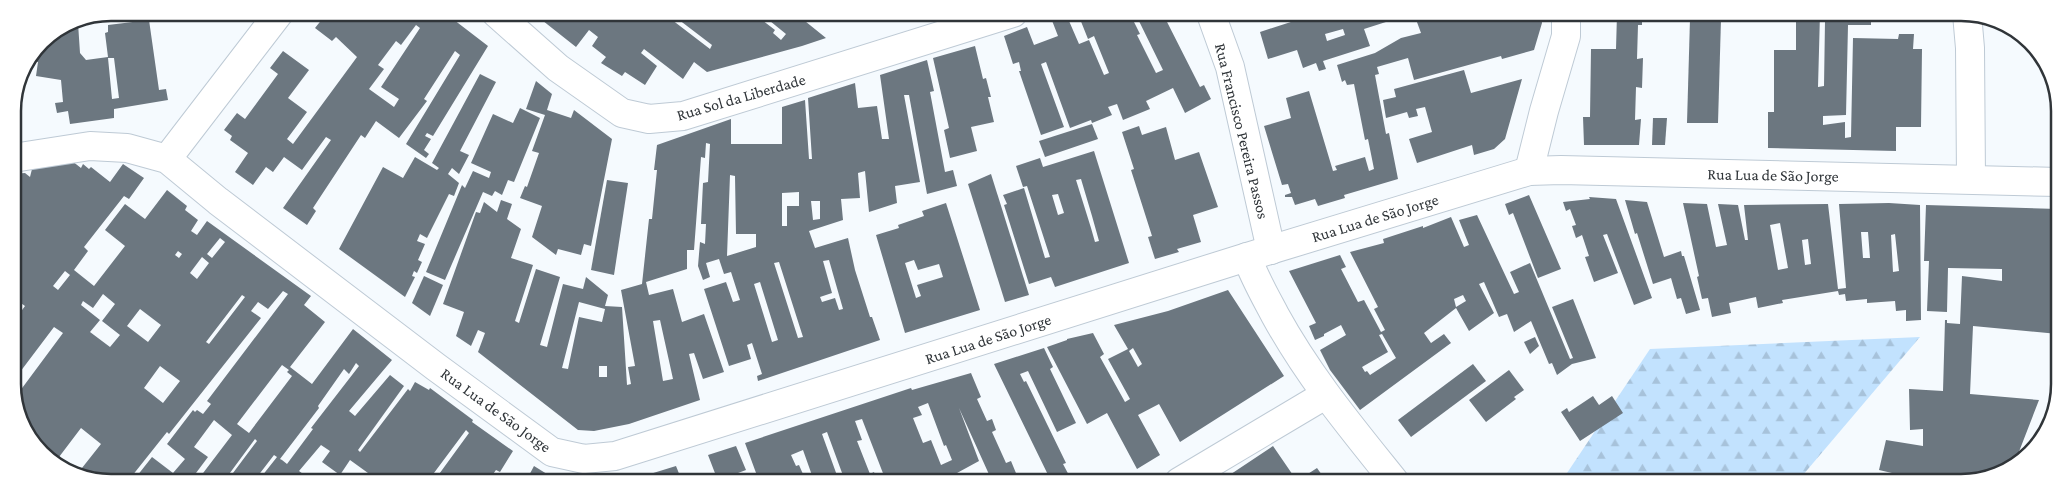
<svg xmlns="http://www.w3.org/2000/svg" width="2072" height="495" viewBox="0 0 2072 495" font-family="'Crimson Pro',serif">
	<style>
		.forest { fill: url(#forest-firs) }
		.building { fill: #6c7780; fill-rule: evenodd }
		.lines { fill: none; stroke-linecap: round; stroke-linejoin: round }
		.minor-casing { stroke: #becad5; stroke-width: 30 }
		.minor { stroke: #fff; stroke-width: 28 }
		.labels { text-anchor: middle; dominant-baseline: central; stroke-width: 5; stroke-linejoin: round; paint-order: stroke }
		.street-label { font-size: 16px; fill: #303539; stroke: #fff }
		.rim { fill: none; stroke: #303539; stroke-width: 2.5 }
	</style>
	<defs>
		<pattern id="forest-firs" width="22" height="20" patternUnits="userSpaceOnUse" patternTransform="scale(1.25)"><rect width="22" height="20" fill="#c2e2fe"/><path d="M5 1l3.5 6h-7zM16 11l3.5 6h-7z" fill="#a7c2da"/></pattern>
	</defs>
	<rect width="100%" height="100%" fill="#f5fafe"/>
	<!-- forest -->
	<path class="forest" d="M1920,337L1797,482H1561L1650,349Z"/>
	<!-- building -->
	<g class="building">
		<path d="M327,13H445L488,46L433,136L427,133L425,136L431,139L424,150L429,154L426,158L406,144L460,55L455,51L424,99L427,101L399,138L376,121L365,138L361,135L313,208L316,211L307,225L283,208L331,140L326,137L302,170L284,157L273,172L266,167L253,185L235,172L248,153L230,140L232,136L224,130L237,113L245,119L278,74L270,68L283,51L309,70L288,98L307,112L287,139L293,144L357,57L336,37L332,41L315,28ZM416,25L420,28L381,87L399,99L394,107L369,89L384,69L378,65L396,41L401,45Z"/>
		<path d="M533,13H663L710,49L712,45L670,13H753L775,30L773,33L781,40L786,34L760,13H795L826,38L802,46L707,72L694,62L683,79L644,49L641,53L657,66L645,85L625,72L622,76L601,63L606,57L592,46L598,37L589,30L576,47Z"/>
		<path d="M1066,14L1079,44L1089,40L1104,75L1109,73L1094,36L1088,39L1078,14H1130L1140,34L1137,35L1156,73L1163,70L1137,17L1144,14H1163L1200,87L1204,85L1211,99L1185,113L1173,88L1146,101L1150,109L1123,120L1117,104L1108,107L1112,115L1092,123L1091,120L1070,128L1046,62L1041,64L1064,127L1041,135L1019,71H1021L1019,62L1013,64L1004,36L1027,27L1034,45L1058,36L1051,18Z"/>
		<path d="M1278,14H1303L1305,17L1316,14H1411L1364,29L1370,46L1323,61L1326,69L1319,71L1316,63L1303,68L1297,50L1268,59L1260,32L1297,20L1295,16L1280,20ZM1343,29L1345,35L1327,41L1325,34Z"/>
		<path d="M1414,14H1541L1542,23L1534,50L1502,59L1501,56L1414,80L1408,58L1377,67L1379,74L1375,75L1386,134L1389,133L1398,179L1344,195L1345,198L1318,206L1315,199L1295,205L1292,197H1285V195L1291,193L1288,184L1282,185L1264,126L1291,118L1286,98L1309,91L1333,171L1337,170L1335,166L1365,157L1369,171L1374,169L1368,139L1365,140L1354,84L1347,85L1345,80L1342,82L1337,65L1375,53L1401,38L1421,33Z"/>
		<path d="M1600,14H1614L1602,19Z"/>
		<path d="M1617,14H1642V25H1638L1637,59L1643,58L1642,88L1636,87L1635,120L1641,119L1639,145H1584L1583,117H1590L1591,49H1616Z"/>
		<path d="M1796,14H1820L1818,87L1824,86L1825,21L1823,14H1871V25H1848L1846,115L1823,116V125L1845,122V138L1851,137L1853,38L1898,39L1899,34H1914L1913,49H1922L1921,127H1896V151L1768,148V112H1774V50H1796Z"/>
		<path d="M1690,19H1721L1718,123H1687Z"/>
		<path d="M149,20L159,90L166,89L168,100L114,109V118L70,124L68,111L57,113L55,103L63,102L61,80L36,76L38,62L29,61L24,91L16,90L20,74L42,41L71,22L78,23L80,53L86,60L108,57L105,33L108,32V25ZM108,58H114L119,98L112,99Z"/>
		<path d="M975,46L983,79L986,78L991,97H988L994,122L971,127L977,151L950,158L944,130L949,128L933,58Z"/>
		<path d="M927,60L934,91L930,92L945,172L953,170L957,186L927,194L909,95H904L920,182L895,186L897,203L869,212L865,171L858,173L860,198L841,199L843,220L809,231L815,248L848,238L855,270L870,317H872L880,340L758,381L757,376L762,374L752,343L747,345L751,359L729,366L704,289L726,282L733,302L740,300L739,297L731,272L724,274L719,259L706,263L710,277L703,280L698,266L700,242L705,244L706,224H701L703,183L708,182L710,144L706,143L705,158L701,157L694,250H687V269L646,282L649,295L673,289L682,322L704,314L724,372L703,379L694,353L689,354L700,400L629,424L594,431L578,430L478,352L485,333L478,330L471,346L456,336L464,312L443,304L476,212L480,213L484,202L497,212L501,200L512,204L507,219L521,229L511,258L533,265L515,321L519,323L536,269L560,277L540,345L547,347L563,284L583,289L586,277L608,295L605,306L622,307L627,385L631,384L628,367L635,366L621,290L642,284L649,219H652L657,170H654L657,145L731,119V144H782V107L805,100L809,159H812L808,98L855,83L858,108L877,106L882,139H889L880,75ZM730,175L735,176L736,234H756V247L727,256ZM799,192V206H787V226H782V193ZM811,201H820V219L813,220ZM829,260L843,309L839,310L835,298L822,302L820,297L832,293L823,261ZM779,262L803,337L798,338L774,263ZM760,282L778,340L772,342L754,284ZM579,302L605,309L602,322L579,317L568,369L562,368ZM660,320L673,379L663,381L653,321ZM599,366H607V377H599Z"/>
		<path d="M1464,70L1471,93L1522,79L1505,139L1494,149L1474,155L1472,145L1417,163L1409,139L1432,132L1425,107L1416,109L1418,116L1409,118L1407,112L1386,118L1383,100L1396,97L1394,89Z"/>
		<path d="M480,74L496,82L460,151L469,155L459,174L452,168L448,174L459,183L454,196L449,194L427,238L420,234L417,241L425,244L418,260L422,262L417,273L414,271L412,276L415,277L405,297L339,249L383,167L403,178L415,157L437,170L439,168L432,163Z"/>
		<path d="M536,81L552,94L547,110L571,118L574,110L612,139L591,246L584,244L581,255L558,249L556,255L532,237L542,206L520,198L525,186L527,187L539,153L532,151L545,115L526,109Z"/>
		<path d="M520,108L540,118L514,182L508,180L502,195L495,191L492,196L483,192L445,280L426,272L462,185L465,188L473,171L489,178L491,172L471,163L493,114L513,123Z"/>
		<path d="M1653,118H1667L1665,145H1652Z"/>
		<path d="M1092,124L1098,139L1045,157L1039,141Z"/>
		<path d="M1139,126L1142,135L1166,127L1175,160L1199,152L1218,207L1193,215L1201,242L1177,249L1179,252L1155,259L1148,237L1152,236L1131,170L1134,169L1122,132Z"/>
		<path d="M1094,151L1129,263L1055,287L1051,277L1029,284L1004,205L1007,204L1003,195L1024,188L1045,258L1050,257L1027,186L1023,187L1016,166L1040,158L1043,167ZM1081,179L1092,216L1099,241L1095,242L1091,228L1076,180ZM1058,194L1064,213L1058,215L1052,195Z"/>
		<path d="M72,161L81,168L83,164L89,169L91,167L110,182L123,164L144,178L129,199L124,196L84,247L88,251L74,270L94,286L125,246L105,230L125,204L145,219L167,190L187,206L185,210L198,220L191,231L197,235L207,221L311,296L304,305L325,322L290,367L312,384L353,329L392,360L349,411L355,416L390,375L404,386L358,450L360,452L408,389L410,391L415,382L429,390L430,388L473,420L472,422L513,451L500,472L496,470L488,481H434L469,433L466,430L428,481H374L366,475L368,473L350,460L340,475L322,462L330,451L321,445L299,471L313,481H258L277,457L274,455L254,481H227L257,441L255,439L224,481H197L232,435L214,420L194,447L208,457L190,481H133L152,457L173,473L185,459L167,444L193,410L195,412L197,410L203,414L211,404L207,401L288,294L283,291L268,309L258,302L251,311L261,318L169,434L167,432L128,481H92L78,473L101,444L81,428L56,461L41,453L14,403V399L63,333L54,327L14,380V321L25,306L18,301L14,307L13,184L19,179L13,174L25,173L30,177L32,169ZM220,238L225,242L212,258L207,254ZM178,251L182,254L179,258L175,255ZM202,257L209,263L197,279L190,273ZM65,271L70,275L58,290L53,286ZM103,294L115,304L102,321L120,335L110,347L90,332L100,320L81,305L83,301L93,308ZM242,295L245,297L209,344L206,342ZM140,309L161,325L148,342L127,326ZM356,363L359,366L311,428L313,429L287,464L282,460L280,459L319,408L318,406L344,369L349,374ZM282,365L289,370L287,372L292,376L249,433L237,424ZM160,366L180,381L163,403L144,388Z"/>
		<path d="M991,174L1029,295L1005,302L968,184Z"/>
		<path d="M607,180L628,183L614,275L591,270Z"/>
		<path d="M1529,195L1561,269L1538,278L1513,213L1509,215L1505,204Z"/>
		<path d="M1589,197L1616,199L1652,298L1634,305L1607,234L1603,235L1618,273L1594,282L1585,257L1589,256L1582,235L1576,238L1572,226L1576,225L1570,209L1566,211L1563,202L1590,199Z"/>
		<path d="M1625,200L1647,202L1664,257L1681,251L1682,256H1684L1700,310L1686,314L1681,298L1677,299L1671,278L1653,284L1637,233L1635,234Z"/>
		<path d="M946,203L980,310L905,333L876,235L899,228L898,225L924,216L922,211ZM914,260L918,270L939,264L943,277L917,285L921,296L916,298L905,263Z"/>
		<path d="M1683,203L1707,204L1716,247L1727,245L1718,204L1738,205L1745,240H1748L1744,205L1828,204L1838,289L1846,288L1839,204L1889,203L1920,205L1921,320L1906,321V310L1896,311L1895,301L1867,303V299L1846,301L1845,294L1839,295L1838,291L1782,300L1783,303L1758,308L1756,297L1729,303L1731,313L1712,317L1708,298L1702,299L1697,277L1699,276ZM1780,223L1788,268L1778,270L1770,225ZM1861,232H1868L1870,258H1863ZM1895,234L1899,271L1893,272L1891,235ZM1808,239L1811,264L1805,265L1802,240Z"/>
		<path d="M1926,205L2058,209V334L1973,326L1970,394L2039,400L2015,462L1966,482H1899L1891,480L1892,473L1879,470L1886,440L1923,446V429L1910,430L1909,389L1943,391L1945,320H1947V323L1960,324L1962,276L2002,281V269L1948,268L1947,312L1927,311L1929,261H1924Z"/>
		<path d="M1477,215L1514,294L1519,292L1510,272L1530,263L1570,359L1573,358L1552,307L1573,299L1596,358L1572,364L1557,375L1552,363L1549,364L1531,321L1514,332L1507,314L1499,317L1484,282L1479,284L1494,313L1469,331L1456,308L1424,333L1431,343L1444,334L1451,343L1360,410L1330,370L1320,350L1346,335L1341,325L1324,334V336L1315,340L1309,326L1316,323L1289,271L1340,255L1346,267L1341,269L1358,302L1364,300L1381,332L1385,330L1374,309L1378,307L1350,252L1384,243L1383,239L1423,226V228L1451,217L1464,247L1469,245L1459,220ZM1463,295L1466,301L1456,307L1454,299ZM1382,334L1396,358L1370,375L1367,371L1365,372L1362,367L1388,352L1379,335Z"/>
		<path d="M424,276L443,285L430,316L412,303Z"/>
		<path d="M1228,290L1284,376L1180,442L1159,404L1138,415L1160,455L1137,469L1107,413L1087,424L1047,347L1067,340V339L1093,333L1104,354L1100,357L1125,402L1130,399L1108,359L1128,349L1114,325L1168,311ZM1133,348L1142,364L1138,367L1129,351Z"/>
		<path d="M1535,337L1539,346L1530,354L1524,342Z"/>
		<path d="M1044,348L1053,367L1050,369L1076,423L1057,432L1028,371L1020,374L1024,382L1026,381L1066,463L1063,464L1072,481H1051L994,364Z"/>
		<path d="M1473,364L1486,381L1411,437L1398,420Z"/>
		<path d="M1509,370L1524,390L1514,397L1516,399L1486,422L1469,400Z"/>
		<path d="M971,373L981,397L977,399L987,421L992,419L996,430L992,432L1006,463L1011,461L1018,478L1012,481H992L959,408L979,461L946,479L947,481H886L862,419L855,421L862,440L857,441L870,474L874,472L877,481H845L827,432L822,434L839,481H814L803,450L791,455L796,466L799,465L806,481H759L745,443L911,388L912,390ZM928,403L944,446L946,445L952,460L941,465L931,440L923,443L913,418L922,415L918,407Z"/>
		<path d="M1593,396L1599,405L1612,396L1623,413L1580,441L1561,412L1567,408L1569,412Z"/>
		<path d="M736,446L746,470L738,473L741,481H718L708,455Z"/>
		<path d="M1273,446L1297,481L1317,468L1327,482H1219Z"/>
		<path d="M534,466L555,479L554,481H526Z"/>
		<path d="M676,466L682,481H631L650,474Z"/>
	</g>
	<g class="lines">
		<!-- minor casing -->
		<g class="minor-casing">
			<g id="minor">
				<path d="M496,13L558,68L622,113L649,119L683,116L1013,13"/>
				<path d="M1211,14L1230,67L1271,250"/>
				<path d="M1967,14L1970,48L1971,179"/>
				<path d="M13,158L90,146L127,148L167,159L218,201L436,367L552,452L584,459L615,456L1247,257L1529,171L1561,170L2058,182"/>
				<path d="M167,159L279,13"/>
				<path d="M1529,171L1544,111L1566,36V14"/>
				<path d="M1247,257C1254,277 1265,296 1275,315C1309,377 1351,427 1395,482"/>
				<path d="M1179,482L1325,395"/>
			</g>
		</g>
		<!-- minor -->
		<use href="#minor" class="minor"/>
	</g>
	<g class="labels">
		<!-- street labels -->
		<g class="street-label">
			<text transform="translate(741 97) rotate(-16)">Rua Sol da Liberdade</text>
			<text transform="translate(1242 131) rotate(76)">Rua Francisco Pereira Passos</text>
			<text transform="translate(1773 175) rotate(1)">Rua Lua de São Jorge</text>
			<text transform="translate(1375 218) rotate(-17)">Rua Lua de São Jorge</text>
			<text transform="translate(988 339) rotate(-18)">Rua Lua de São Jorge</text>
			<text transform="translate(496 410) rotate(36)">Rua Lua de São Jorge</text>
		</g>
	</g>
	<!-- crop -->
	<path d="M0 0H2072V495H0ZM111 21H1961A90 90 0 0 1 2051 111V384A90 90 0 0 1 1961 474H111A90 90 0 0 1 21 384V111A90 90 0 0 1 111 21Z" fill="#fff" fill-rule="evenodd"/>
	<path class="rim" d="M111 21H1961A90 90 0 0 1 2051 111V384A90 90 0 0 1 1961 474H111A90 90 0 0 1 21 384V111A90 90 0 0 1 111 21Z"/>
</svg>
